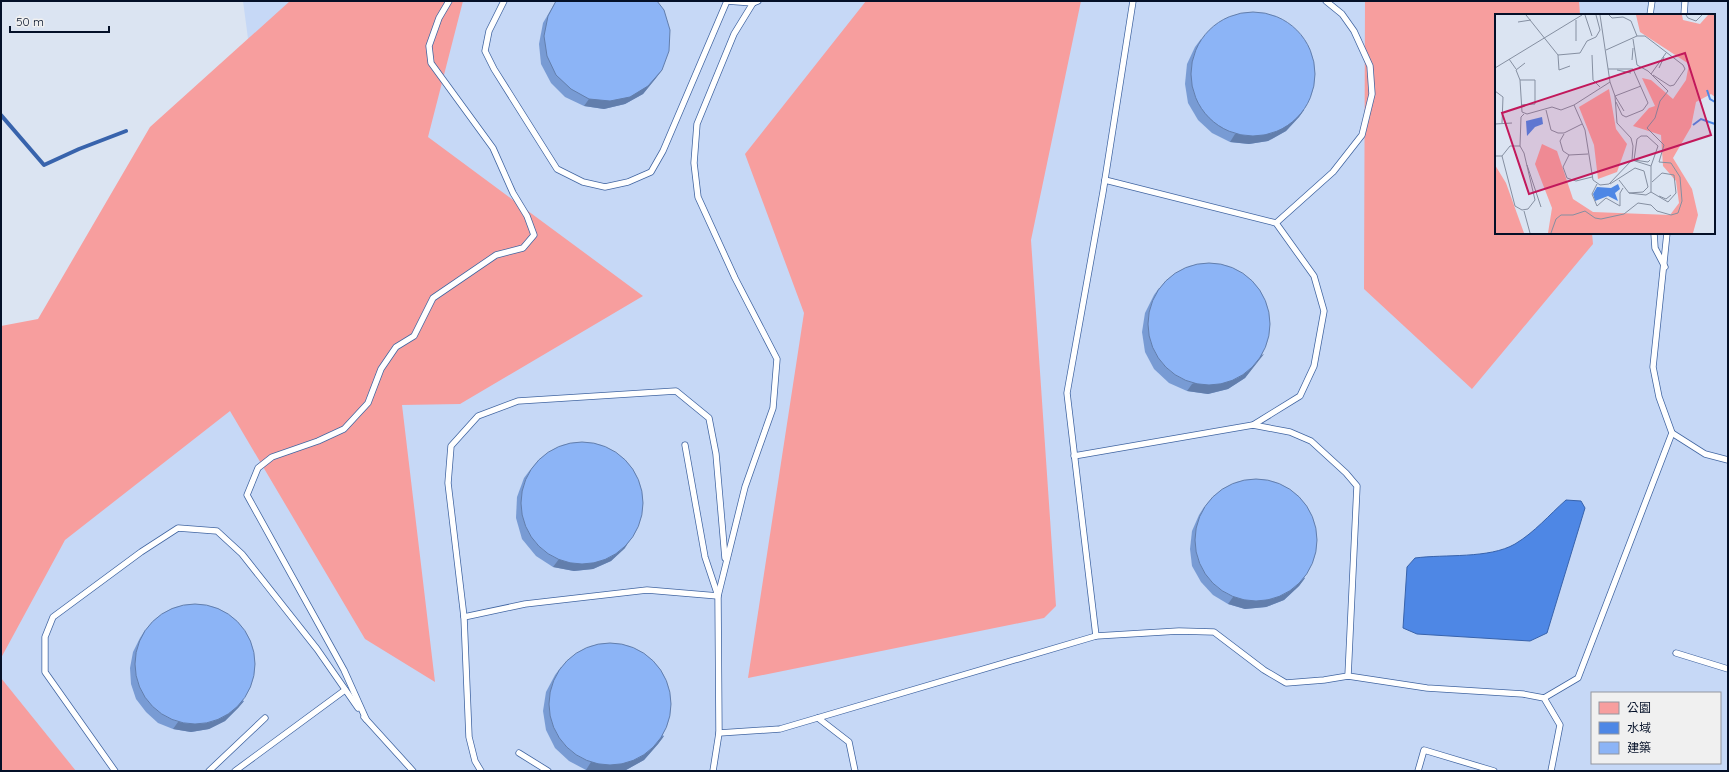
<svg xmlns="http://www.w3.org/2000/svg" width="1729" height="772" viewBox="0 0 1729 772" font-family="Quicksand,'Noto Sans TC',sans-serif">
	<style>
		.built { fill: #c6d8f6; fill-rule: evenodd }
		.green { fill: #f79e9e }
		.water { fill: #4e87e5; stroke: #3863ac }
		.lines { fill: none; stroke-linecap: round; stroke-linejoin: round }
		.stream { stroke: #3863ac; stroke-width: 4 }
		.service-casing { stroke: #4165a1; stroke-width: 7 }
		.service { stroke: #fff; stroke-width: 5.5 }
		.wall { fill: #789bd4 }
		.shaded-wall { fill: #627eac }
		.building { fill: #8cb4f6; stroke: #627eac }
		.inset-river { fill: none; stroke: #4e87e5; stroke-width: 2 }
		.inset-road { fill: none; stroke: #858fa1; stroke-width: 1 }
		.view { fill: #c2185b; fill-opacity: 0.15; stroke: #c2185b; stroke-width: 2 }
		.inset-edge { fill: none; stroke: #041028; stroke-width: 2 }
	</style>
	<rect width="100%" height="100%" fill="#dbe4f2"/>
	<!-- built -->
	<path class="built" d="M243,1H1728V771H1V531L275,241ZM1496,15H1714V233H1496ZM1592,693H1720V763H1592Z"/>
	<!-- green -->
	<g class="green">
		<path d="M290,1H463L428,137L643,296L460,404L402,405L435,682L365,639L230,411L65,540L1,658V326L38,319L150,127Z"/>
		<path d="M866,1H1081L1031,240L1056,606L1044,618L748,678L804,313L745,154Z"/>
		<path d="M1365,1H1579L1580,15H1496V233H1592L1593,244L1472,389L1364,289Z"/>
		<path d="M1,678L76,771H1Z"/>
	</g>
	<!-- water -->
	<path class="water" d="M1566,500L1581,501L1585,508L1547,633L1530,641L1417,634L1403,628L1407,567L1415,558C1445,554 1489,559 1515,544C1535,532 1549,515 1566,500Z"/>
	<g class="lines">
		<!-- stream -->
		<path class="stream" d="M1,115L44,165L79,149L126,131"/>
		<!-- service casing -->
		<g class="service-casing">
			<g id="service">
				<path d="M504,1L489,31L485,51L494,69L557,169L583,182L605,187L628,182L651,172L663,151L727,1L753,3"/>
				<path d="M1133,1L1103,192L1067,393L1096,636L1179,631L1214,632L1264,670L1286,683L1324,680L1348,676L1427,688L1523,694L1544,698L1560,725L1551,771"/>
				<path d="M1650,15L1652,1"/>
				<path d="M1684,15L1685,1"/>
				<path d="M1105,180L1276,223L1314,276L1324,311L1314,366L1300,396L1253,425"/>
				<path d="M1276,223L1333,172L1362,135L1372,94L1370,66L1354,31L1342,14L1326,1"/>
				<path d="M1654,233L1655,248L1665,267"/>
				<path d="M1672,433L1705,454L1728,460"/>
				<path d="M1074,456L1253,425L1290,432L1311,441L1346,473L1357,486L1348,676"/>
				<path d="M464,617L525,604L647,590L718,596L705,557L685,445"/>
				<path d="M1676,653L1728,669"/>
				<path d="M1544,698L1578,678L1672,433L1659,397L1653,367L1667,233"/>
				<path d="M364,717L413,771"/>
				<path d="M818,718L849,742L855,771"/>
				<path d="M366,719L344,670L247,495L258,468L272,457L318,441L344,429L368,403L381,369L396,347L414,336L433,298L496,255L523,248L534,235L527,216L513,193L493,148L431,63L429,46L439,18L449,1"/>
				<path d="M719,733L780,729L1096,636"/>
				<path d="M519,753L548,771"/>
				<path d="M115,771L45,672V637L53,617L141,552L178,528L217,531L242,554L317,649L358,708"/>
				<path d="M209,771L265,718"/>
				<path d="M235,771L345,690"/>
				<path d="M481,771L475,761L469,737L464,617L448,483L451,446L478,416L518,401L676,391L709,418L716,454L725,558"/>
				<path d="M713,771L719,733L718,596L745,487L773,408L777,359L735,278L698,197L694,163L697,124L734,34L753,3L758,1"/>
				<path d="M1418,771L1424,750L1494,771"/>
			</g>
		</g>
		<!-- service -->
		<use href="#service" class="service"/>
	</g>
	<!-- wall -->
	<g class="wall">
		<path d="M556,1H657L662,70L656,78L643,94L625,104L604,109L584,106L565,97L551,83L541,64L539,44L543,23Z"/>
		<path d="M1201,39L1304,110L1299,117L1286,131L1268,141L1249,144L1230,142L1212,133L1198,120L1188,103L1185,84L1187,64L1195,47Z"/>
		<path d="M1159,288L1258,361L1245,378L1228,389L1208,394L1187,391L1169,383L1154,369L1145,352L1142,332L1145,313L1154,295Z"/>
		<path d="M530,470L625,548L611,561L593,569L574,571L553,567L536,556L522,539L516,518L517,497L524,478Z"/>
		<path d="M1204,507L1305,578L1299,586L1284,600L1266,607L1245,609L1228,604L1213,595L1201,582L1192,566L1190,549L1192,531L1199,515Z"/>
		<path d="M145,630L244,701L238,708L225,721L209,729L191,732L173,729L158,723L146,712L136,699L131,684L130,668L133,652L140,638Z"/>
		<path d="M561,667L664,736L658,744L644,760L626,770L619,771H591L586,770L569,761L555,748L546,730L543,711L546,692L555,675Z"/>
	</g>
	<!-- shaded-wall -->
	<g class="shaded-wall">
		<path d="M662,70L656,78L643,94L625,104L604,109L584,106L589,99Z"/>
		<path d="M1304,110L1299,117L1286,131L1268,141L1249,144L1230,142L1235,134Z"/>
		<path d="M1264,354L1245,378L1228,389L1208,394L1187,391L1192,384Z"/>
		<path d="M630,540L625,548L611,561L593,569L574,571L553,567L559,559Z"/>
		<path d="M1305,578L1299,586L1284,600L1266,607L1245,609L1228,604L1233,597Z"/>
		<path d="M244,701L238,708L225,721L209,729L191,732L173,729L178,722Z"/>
		<path d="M664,736L658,744L644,760L626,770L619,771H591L586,770L591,762Z"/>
	</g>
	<!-- building -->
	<g class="building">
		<path d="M556,1H657L664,10L670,30L669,51L662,70L648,86L630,97L610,101L589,99L571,89L556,75L547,56L544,36L548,16Z"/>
		<circle cx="1253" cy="74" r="62"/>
		<circle cx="1209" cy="324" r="61"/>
		<circle cx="582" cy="503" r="61"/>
		<circle cx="1256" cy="540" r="61"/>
		<circle cx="195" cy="664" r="60"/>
		<circle cx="610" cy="704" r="61"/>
	</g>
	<!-- overview -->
	<g transform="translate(1495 14)">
		<rect width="220" height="220" fill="#dbe4f2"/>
		<path d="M141,1H187L188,6L205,10L213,1H220V83L216,80L201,88L196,113L178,144L197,175L203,201L198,219H53L57,194L40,150L47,130L62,137L78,185L98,198L175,201L184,189L181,167L168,152L166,121L138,112L154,94L160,92L147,64L156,66L178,85L191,66L194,50L145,18ZM114,75L121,115L132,130L122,158L103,165L99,131L84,93ZM0,151L11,169L29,219H0Z" fill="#f79e9e"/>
		<path d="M47,103L48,110L40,113L32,122L31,107ZM123,170L125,175L120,179L123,187L113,182L100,187L98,180L102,173L116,174Z" fill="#4e87e5"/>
		<path class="inset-river" d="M212,76L215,85L220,88M198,111L206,105L220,110"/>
		<path class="inset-road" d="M31,1L63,41L64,56L75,52M90,1L97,22M114,1L117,4L128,3L136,7L142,22M191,1L193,4L201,7L207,1M81,6V27M23,8L36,6M138,25L142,51L153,57M111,36L142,22H150L188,51L190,55L179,71L175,72L158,61M63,41L85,39L92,27L101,23L105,16L101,1M97,41L98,66L105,73M14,45L21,55M137,46L138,34M30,49L21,56L25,66L27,98L32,100L57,93L66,96L79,91L90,116L98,166L105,171L114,170L137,146L138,132L136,124L122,109L120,82L115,68L105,1M0,54L87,1M164,54L169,43M113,55H138L153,89L148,96L131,103L127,101L121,88M122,56L136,59M156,60L171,39M25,66H40V90L26,91M0,77L8,83L7,109M79,91L115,68M51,96L56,116L63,119H69L87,110M129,97L120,82L146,72M0,110L17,109M0,120V138M69,120L65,127L68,137L74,141L93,140M74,141L68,153L72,164L81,167L97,163M0,142H7L15,132H25M7,142L20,192L27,196L33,195L40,186L29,139L25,132L26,103L29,100M139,146L153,148L155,146M32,151L46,193M102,170L97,180L102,192L111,184L125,192V179L128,174M115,170L140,154L149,157L153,173L148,178L134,179L124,166M156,178L173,188L181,179L179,161L167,159L157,168M134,179L151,181L156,178V152L137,146H139L142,125L146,122H152L163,132L156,152M164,182L171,185L176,181M29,197L35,219M56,219L61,205L66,201H78L90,197L100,204L106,205L129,200L143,189L156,191L162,197L176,201L183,199L187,187L185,163L176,149L164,148L169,131L152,114L160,104L165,87L173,77L153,57"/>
		<path class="view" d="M190,39L216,121L34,180L7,99Z"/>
		<rect width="220" height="220" class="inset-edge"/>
	</g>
	<!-- border -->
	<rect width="1729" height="772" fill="none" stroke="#041028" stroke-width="4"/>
	<!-- legend -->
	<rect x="1591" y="692" width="130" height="72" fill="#f0f0f0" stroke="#9296a0"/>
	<rect x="1599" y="702" width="20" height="12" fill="#f79e9e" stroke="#9296a0"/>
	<text x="1627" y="712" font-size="12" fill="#041028">公園</text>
	<rect x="1599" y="722" width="20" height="12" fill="#4e87e5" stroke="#9296a0"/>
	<text x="1627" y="732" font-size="12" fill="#041028">水域</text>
	<rect x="1599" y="742" width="20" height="12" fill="#8cb4f6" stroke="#9296a0"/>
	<text x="1627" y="752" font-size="12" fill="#041028">建築</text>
	<!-- scale -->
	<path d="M10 26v6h99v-6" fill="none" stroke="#041028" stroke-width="2"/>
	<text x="16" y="26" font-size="12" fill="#041028" stroke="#f0f0f0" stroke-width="3" paint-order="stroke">50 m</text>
</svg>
